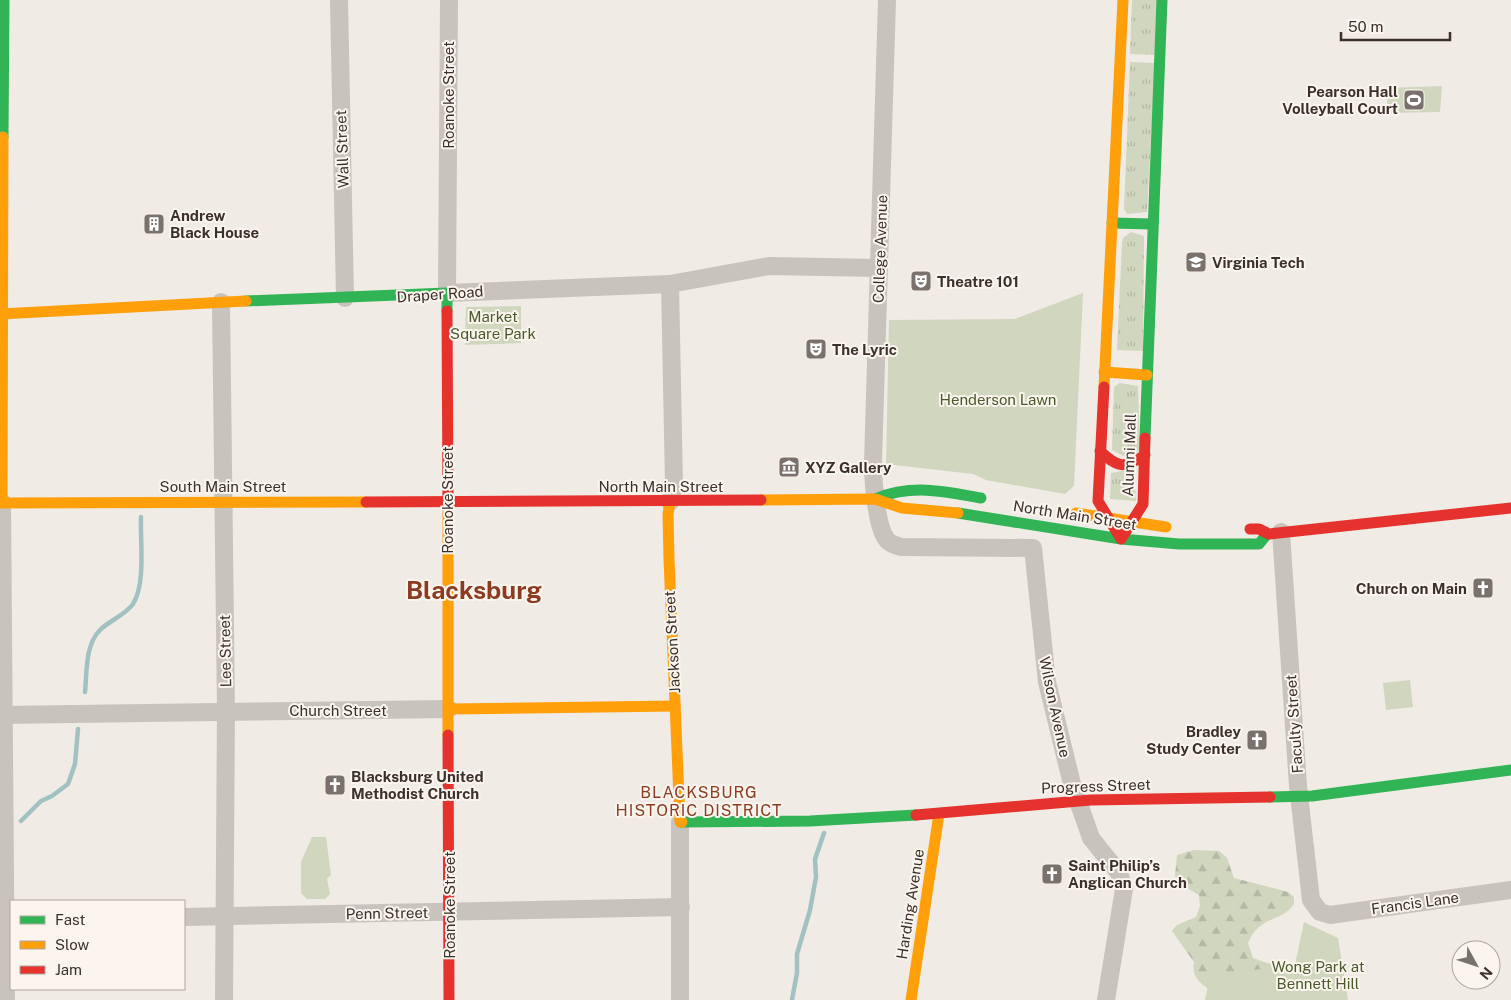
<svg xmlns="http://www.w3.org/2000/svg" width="1511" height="1000" viewBox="0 0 1511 1000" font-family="'Public Sans',sans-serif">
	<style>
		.grass { fill: url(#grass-tufts) }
		.forest { fill: url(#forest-firs) }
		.park { fill: #d1d6bf }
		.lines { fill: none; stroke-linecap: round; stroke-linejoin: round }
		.stream { stroke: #a1c2c1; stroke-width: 4.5 }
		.street { stroke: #c9c3be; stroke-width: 18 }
		.fast { stroke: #30b455; stroke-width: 11 }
		.slow { stroke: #ff9f0a; stroke-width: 11 }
		.jam { stroke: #e5322d; stroke-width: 11 }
		.labels { text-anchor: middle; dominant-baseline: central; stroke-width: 4; stroke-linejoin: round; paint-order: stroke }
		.poi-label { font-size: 15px; font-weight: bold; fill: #3b302b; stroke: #fbf5ee; text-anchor: start }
		.street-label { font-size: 15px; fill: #3b302b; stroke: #fbf5ee }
		.park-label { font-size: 15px; fill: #4a5a2e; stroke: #fbf5ee }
		.neighbourhood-label { font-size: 16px; letter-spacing: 1px; fill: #8c3b22; stroke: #fbf5ee }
		.town-label { font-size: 25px; font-weight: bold; fill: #8c3b22; stroke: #fbf5ee }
	</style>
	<defs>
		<pattern id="grass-tufts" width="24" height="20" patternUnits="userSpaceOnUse" patternTransform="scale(1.25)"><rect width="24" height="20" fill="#d1d6bf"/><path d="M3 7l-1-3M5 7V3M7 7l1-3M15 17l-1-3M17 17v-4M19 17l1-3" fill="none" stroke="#b4b8a4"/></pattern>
		<pattern id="forest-firs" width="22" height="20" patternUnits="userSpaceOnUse" patternTransform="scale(1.25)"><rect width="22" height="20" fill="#d1d6bf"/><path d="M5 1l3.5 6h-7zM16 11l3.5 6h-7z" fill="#b4b8a4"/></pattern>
	</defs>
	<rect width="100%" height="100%" fill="#f0ebe5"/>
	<!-- grass -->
	<g class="grass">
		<path d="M1132,0H1158L1155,55L1130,54Z"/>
		<path d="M1130,62L1155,63L1147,212L1127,214L1124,209Z"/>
		<path d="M1131,232L1144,236L1143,351L1117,350L1122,243L1123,238Z"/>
		<path d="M1120,383L1138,386L1140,449L1131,460L1112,450L1114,387Z"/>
		<path d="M1133,469L1136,501L1110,499L1111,473Z"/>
	</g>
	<!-- forest -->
	<path class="forest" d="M1194,850L1219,851L1227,858L1234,878L1288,892L1294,897V904C1283,922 1259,915 1248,943L1253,958L1267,963L1280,964L1287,970L1214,993C1202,984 1191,979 1194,962L1172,931L1177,925L1196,917L1200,906L1199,895L1187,888L1175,876L1177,855Z"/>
	<!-- park -->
	<g class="park">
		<path d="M1442,86L1440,112L1387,113L1388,88Z"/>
		<path d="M1083,293L1074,486L1065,494L986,480L973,474L886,464L889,320L1015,319Z"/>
		<path d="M521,306V343L465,345L466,307Z"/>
		<path d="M1410,680L1413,707L1386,710L1383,683Z"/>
		<path d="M312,837H326L331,875L327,879L330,894L325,899H307L301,893V862Z"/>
		<path d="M1304,922L1338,938L1348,1000H1205L1210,975L1295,965Z"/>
	</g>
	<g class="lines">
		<!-- stream -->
		<g class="stream">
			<path d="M85,692C87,672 85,645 100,630C110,620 124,616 133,604C146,584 140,540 141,517"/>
			<path d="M21,821L41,801L52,796L68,784L75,764L78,729"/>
			<path d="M792,1000L797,973V954L810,910L816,877L815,859L824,833"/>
		</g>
		<!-- street -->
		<g class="street">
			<path d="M339,0L345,298"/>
			<path d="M449,0L447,293L670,284L769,266L879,268"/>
			<path d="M887,0L873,462C873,479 876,527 887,540C890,544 895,545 901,547L1033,548L1047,682L1072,784L1091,838L1119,873L1124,889L1106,1000"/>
			<path d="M221,302L226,710L224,1000"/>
			<path d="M2,502L6,1000"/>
			<path d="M670,502L674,484L670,284"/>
			<path d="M1281,532L1298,786L1311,900L1320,912L1330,915L1511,890"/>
			<path d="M0,715L449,709"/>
			<path d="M184,917L681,907"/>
			<path d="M680,1000V822"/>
		</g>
		<!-- fast -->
		<g class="fast">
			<path d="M3,137L4,0"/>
			<path d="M1112,223L1152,224"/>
			<path d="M246,301L447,293V311"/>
			<path d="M1145,438L1162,0"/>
			<path d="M875,499C911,484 944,491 981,498"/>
			<path d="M958,513L1121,539L1179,544H1259L1267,534"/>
			<path d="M1270,797L1312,796L1511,770"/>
			<path d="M682,822L810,821L916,815"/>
		</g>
		<!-- slow -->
		<g class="slow">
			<path d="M0,314L246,301"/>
			<path d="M1104,372L1147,375"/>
			<path d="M1104,387L1123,0"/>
			<path d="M448,500V735"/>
			<path d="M761,500L875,499L902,508L958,513"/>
			<path d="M2,502L3,137"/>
			<path d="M670,502L668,514L669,559L680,822H682"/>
			<path d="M0,503L366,502"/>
			<path d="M1076,513L1166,527"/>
			<path d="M449,709L675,706"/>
			<path d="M911,1000L939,814"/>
		</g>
		<!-- jam -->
		<g class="jam">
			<path d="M447,311L448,500"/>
			<path d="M1104,387L1098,501L1121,539L1143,504L1145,438"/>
			<path d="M1100,451C1118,468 1124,469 1145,455"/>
			<path d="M366,502L761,500"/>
			<path d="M1250,529H1259L1269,534L1511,508"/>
			<path d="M448,735L449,1000"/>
			<path d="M916,815L1091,800L1270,797"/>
		</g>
	</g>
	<!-- icons -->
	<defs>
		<g id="stadium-square" transform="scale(1.125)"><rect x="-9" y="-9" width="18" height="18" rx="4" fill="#7a716c" stroke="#fbf5ee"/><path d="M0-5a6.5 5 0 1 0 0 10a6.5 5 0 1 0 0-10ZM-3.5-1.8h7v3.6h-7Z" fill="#fff"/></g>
		<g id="building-square" transform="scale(1.125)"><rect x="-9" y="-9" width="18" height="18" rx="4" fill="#7a716c" stroke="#fbf5ee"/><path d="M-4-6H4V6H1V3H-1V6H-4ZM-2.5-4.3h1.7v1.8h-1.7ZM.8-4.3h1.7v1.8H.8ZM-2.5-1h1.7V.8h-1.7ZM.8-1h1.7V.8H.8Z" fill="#fff"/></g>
		<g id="university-square" transform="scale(1.125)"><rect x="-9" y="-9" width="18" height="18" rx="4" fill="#7a716c" stroke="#fbf5ee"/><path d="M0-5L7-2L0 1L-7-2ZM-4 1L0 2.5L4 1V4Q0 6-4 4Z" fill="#fff"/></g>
		<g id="theatre-square" transform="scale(1.125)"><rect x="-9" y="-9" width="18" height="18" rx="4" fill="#7a716c" stroke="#fbf5ee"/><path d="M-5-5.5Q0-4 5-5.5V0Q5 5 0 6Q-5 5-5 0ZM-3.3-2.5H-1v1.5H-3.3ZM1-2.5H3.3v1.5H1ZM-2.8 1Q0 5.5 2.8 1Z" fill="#fff"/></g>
		<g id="museum-square" transform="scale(1.125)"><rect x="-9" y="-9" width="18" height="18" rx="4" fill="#7a716c" stroke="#fbf5ee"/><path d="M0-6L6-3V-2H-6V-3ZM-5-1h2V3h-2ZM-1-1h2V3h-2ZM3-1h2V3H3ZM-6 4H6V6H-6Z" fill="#fff"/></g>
		<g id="church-square" transform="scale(1.125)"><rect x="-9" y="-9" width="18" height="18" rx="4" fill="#7a716c" stroke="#fbf5ee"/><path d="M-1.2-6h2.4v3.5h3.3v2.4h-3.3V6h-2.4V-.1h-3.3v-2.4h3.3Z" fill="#fff"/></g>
	</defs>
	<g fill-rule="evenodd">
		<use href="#stadium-square" x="1414" y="100"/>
		<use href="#building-square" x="154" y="224"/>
		<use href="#university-square" x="1196" y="262"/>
		<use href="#theatre-square" x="921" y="281"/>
		<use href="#theatre-square" x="816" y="349"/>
		<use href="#museum-square" x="789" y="467"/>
		<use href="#church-square" x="1483" y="588"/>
		<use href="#church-square" x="1257" y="740"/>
		<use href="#church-square" x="335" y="785"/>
		<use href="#church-square" x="1052" y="874"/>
	</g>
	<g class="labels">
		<!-- poi labels -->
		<g class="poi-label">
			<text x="1398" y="91" text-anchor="end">Pearson Hall<tspan x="1398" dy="17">Volleyball Court</tspan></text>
			<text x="170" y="215">Andrew<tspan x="170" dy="17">Black House</tspan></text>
			<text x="1212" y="262">Virginia Tech</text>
			<text x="937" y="281">Theatre 101</text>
			<text x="832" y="349">The Lyric</text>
			<text x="805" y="467">XYZ Gallery</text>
			<text x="1467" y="588" text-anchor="end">Church on Main</text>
			<text x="1241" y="731" text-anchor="end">Bradley<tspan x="1241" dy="17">Study Center</tspan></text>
			<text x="351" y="776">Blacksburg United<tspan x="351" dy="17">Methodist Church</tspan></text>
			<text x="1068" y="865">Saint Philip’s<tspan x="1068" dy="17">Anglican Church</tspan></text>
		</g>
		<!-- street labels -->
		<g class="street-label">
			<text transform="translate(448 95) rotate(-90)">Roanoke Street</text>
			<text transform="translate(342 149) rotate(-92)">Wall Street</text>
			<text transform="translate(880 249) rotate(-88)">College Avenue</text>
			<text transform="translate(440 294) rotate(-4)">Draper Road</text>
			<text transform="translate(1129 455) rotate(-88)">Alumni Mall</text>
			<text x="223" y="486">South Main Street</text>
			<text x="661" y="486">North Main Street</text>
			<text transform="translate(447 500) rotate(-90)">Roanoke Street</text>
			<text transform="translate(1075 515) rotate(9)">North Main Street</text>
			<text transform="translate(672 642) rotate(-93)">Jackson Street</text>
			<text transform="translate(225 651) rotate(-91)">Lee Street</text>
			<text transform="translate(1055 707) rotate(78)">Wilson Avenue</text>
			<text x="338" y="710">Church Street</text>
			<text transform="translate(1294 724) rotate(-94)">Faculty Street</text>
			<text transform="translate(1096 786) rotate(-2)">Progress Street</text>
			<text transform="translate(1415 903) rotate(-8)">Francis Lane</text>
			<text transform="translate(910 904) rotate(-81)">Harding Avenue</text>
			<text transform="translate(449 905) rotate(-90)">Roanoke Street</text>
			<text transform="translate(387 913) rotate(-1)">Penn Street</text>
		</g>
		<!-- park labels -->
		<g class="park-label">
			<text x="493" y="316">Market<tspan x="493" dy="17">Square Park</tspan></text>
			<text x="998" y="399">Henderson Lawn</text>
			<text x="1318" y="966">Wong Park at<tspan x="1318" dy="17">Bennett Hill</tspan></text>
		</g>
		<!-- neighbourhood labels -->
		<g class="neighbourhood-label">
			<text x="699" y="792">BLACKSBURG<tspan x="699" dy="18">HISTORIC DISTRICT</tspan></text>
		</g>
		<!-- town labels -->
		<g class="town-label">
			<text x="474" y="590">Blacksburg</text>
		</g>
	</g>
	<!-- legend -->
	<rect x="10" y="900" width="175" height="90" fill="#fbf5ee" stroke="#aea6a0"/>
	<rect x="20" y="916" width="25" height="8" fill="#30b455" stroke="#aea6a0"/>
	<text x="55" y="925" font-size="15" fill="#3b302b">Fast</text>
	<rect x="20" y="941" width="25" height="8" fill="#ff9f0a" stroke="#aea6a0"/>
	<text x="55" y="950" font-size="15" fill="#3b302b">Slow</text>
	<rect x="20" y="966" width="25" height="8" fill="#e5322d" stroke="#aea6a0"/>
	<text x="55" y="975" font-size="15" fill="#3b302b">Jam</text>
	<!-- north arrow -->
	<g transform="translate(1476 965) rotate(130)"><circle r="24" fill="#fbf5ee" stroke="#aea6a0"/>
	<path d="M0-4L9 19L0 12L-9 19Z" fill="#7a716c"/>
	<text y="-8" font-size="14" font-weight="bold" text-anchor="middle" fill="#3b302b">N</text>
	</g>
	<!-- scale -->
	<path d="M1341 32v8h109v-8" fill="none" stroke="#3b302b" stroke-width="2.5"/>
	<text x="1348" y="32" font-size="15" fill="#3b302b" stroke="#fbf5ee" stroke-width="4" paint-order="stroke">50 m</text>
</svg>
